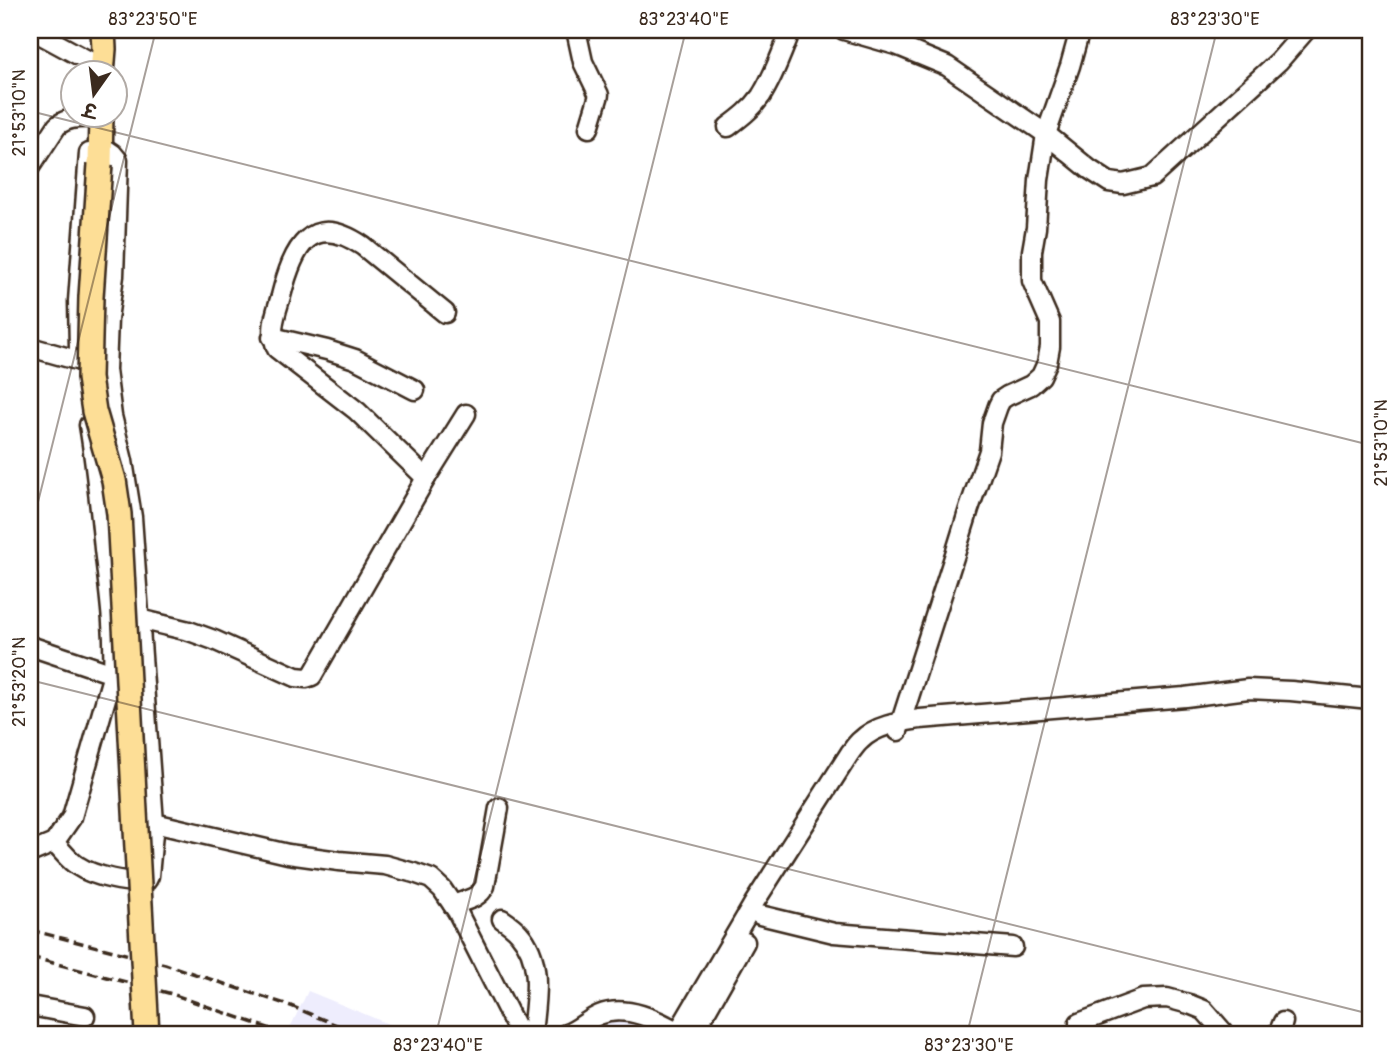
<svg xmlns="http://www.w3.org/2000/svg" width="1400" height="1064" viewBox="0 0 1400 1064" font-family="Pangolin,'Playpen Sans Deva',sans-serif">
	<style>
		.built { fill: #eeedfd }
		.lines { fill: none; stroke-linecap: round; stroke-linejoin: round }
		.minor-casing { stroke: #3b2a1e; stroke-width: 23 }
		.major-casing { stroke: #3b2a1e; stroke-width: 28 }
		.minor { stroke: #fff; stroke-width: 18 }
		.major { stroke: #fdde96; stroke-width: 23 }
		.rail { stroke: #3b2a1e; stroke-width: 3.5; stroke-dasharray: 10 5; stroke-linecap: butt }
		.major-bridge-casing { stroke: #3b2a1e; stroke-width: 28; stroke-linecap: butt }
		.major-bridge { stroke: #fdde96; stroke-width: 23 }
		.ticks { fill: none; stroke: #3b2a1e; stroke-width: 2; stroke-opacity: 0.45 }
		.neatline { fill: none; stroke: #3b2a1e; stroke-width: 2.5 }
		.ticks-label { font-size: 18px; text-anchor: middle; fill: #3b2a1e }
	</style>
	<rect width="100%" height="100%" fill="#fff"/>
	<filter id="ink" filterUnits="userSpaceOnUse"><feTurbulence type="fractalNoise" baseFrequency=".0143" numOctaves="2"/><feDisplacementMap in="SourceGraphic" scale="14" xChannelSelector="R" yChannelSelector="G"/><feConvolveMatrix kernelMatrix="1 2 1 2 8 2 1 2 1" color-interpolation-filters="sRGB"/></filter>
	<g filter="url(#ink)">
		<!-- built -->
		<g class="built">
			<path d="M308,991L413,1034H287Z"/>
			<path d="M605,1019H630L661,1034H582Z"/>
		</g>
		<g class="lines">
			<!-- minor casing -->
			<g class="minor-casing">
				<g id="minor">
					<path d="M32,30L102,68"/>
					<path d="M576,30L583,62L599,95L589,128"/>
					<path d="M844,30L896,45L947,66L1046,134L1089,169L1109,182L1123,184L1152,177L1279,61L1306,30"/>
					<path d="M728,127C740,118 752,109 761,96C774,76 782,52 791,30"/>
					<path d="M100,145L113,154L118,160L114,276L108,319L106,370L112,416L123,461L132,517L154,823L288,854L339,861L385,865L414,873L431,879L442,889L457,911L516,1027L528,1034"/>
					<path d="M30,167L57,126C69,116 82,118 97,118"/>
					<path d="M272,337L327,350L355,359L415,390"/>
					<path d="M30,347L80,361"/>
					<path d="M79,349L78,301L89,153"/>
					<path d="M426,478L357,411L277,349C269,330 275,316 281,296C293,249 310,210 363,246L445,313"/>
					<path d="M139,619L189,631L214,640L296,677L306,678L312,676L426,478L466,414"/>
					<path d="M30,646L113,674"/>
					<path d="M898,731L956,551L969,509L989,451L992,423L998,406L1001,400L1007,396L1031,385L1041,376L1047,363L1050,347V322L1032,281V251L1036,228L1039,180L1046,134L1070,66L1080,30"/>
					<path d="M54,843C62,850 69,861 78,866C91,875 132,886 147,880L149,876L154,823"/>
					<path d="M30,853L54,843L72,817L113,674C115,632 109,591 104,549C100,508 96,466 89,425"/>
					<path d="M453,905C465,900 479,899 485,886L499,808"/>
					<path d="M760,915L834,933L1013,947"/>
					<path d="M502,919C508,923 514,927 519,933C544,961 535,1000 532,1034"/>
					<path d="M30,1006L85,1016"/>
					<path d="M1079,1023L1143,999L1167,998L1189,1004L1204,1010L1225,1034"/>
					<path d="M678,1032L754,903L850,753C853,749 857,743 861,740C876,725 900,722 920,719L1185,697L1248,689L1291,691L1370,699"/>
					<path d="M566,1034C578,1030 587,1020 599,1015C626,1004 658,1020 682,1034"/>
					<path d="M693,1034L745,942"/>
					<path d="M1278,1034L1283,1022"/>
				</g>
			</g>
			<!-- major casing -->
			<g class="major-casing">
				<g id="major">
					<path d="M102,74L104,49L103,30"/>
					<path d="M100,164L101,116"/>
				</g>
			</g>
			<!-- minor -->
			<use href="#minor" class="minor"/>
			<!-- major -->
			<use href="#major" class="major"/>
			<!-- rail -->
			<g class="rail">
				<path d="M30,930L165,964L291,1006L358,1034"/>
				<path d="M30,957L172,994L285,1034"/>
			</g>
			<!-- major-bridge casing -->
			<g class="major-bridge-casing">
				<path id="major-bridge" d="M100,164L91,297L89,378L94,411L114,480L119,514L147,1034"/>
			</g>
			<!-- major-bridge -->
			<use href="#major-bridge" class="major-bridge"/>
		</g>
	</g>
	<!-- ticks -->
	<path class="ticks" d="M30,111L1370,445M30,534L156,30M30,680L1370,1014M436,1034L686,30M967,1034L1217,30"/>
	<!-- margin -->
	<rect width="1400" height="1064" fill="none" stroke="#fff" stroke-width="77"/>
	<!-- north arrow -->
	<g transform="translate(94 94) rotate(194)"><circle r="33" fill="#ffffff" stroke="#b1aaa5" stroke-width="2"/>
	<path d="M0-5L12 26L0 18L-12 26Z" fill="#3b2a1e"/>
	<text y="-10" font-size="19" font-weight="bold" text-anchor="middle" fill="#3b2a1e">उ</text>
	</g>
	<rect x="38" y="38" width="1324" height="988" class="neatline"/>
	<g class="ticks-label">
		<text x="153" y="25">83°23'50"E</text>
		<text x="684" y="25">83°23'40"E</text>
		<text x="1215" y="25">83°23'30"E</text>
		<text transform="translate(19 113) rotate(-90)" y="6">21°53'10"N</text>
		<text transform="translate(1381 443) rotate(-90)" y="6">21°53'10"N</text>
		<text transform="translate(19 682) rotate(-90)" y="6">21°53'20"N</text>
		<text x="438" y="1051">83°23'40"E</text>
		<text x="969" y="1051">83°23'30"E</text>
	</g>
</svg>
